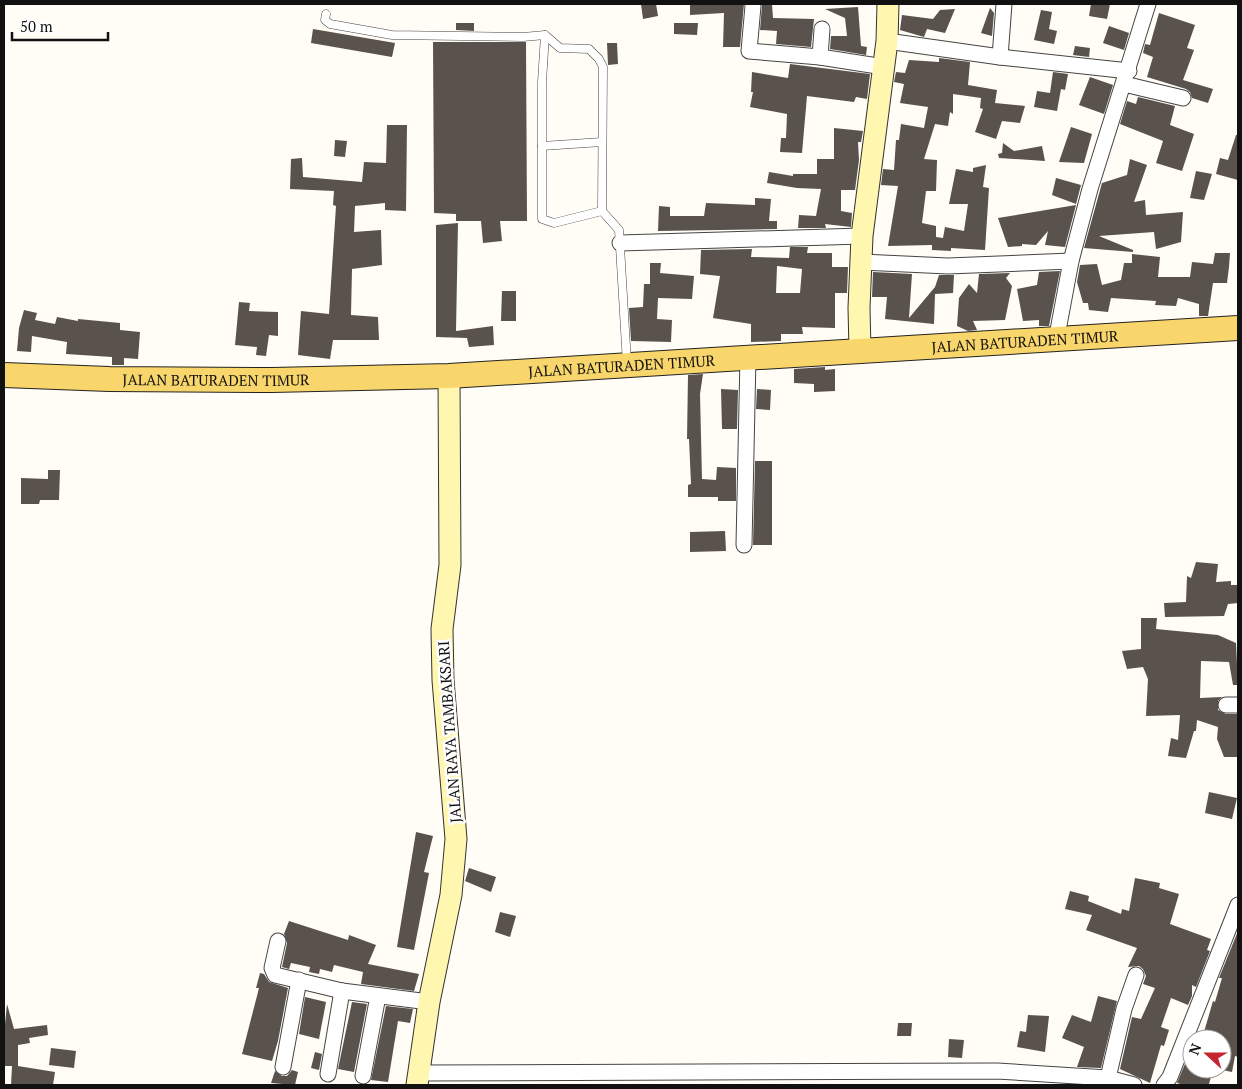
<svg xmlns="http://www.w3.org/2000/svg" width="1242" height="1089" viewBox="0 0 1242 1089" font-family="'PT Serif',serif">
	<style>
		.building { fill: #5a524d; fill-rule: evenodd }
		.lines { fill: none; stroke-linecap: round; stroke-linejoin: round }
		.lane-casing { stroke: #444; stroke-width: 9 }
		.street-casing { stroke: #444; stroke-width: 17 }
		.secondary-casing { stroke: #333; stroke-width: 23 }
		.primary-casing { stroke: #222; stroke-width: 26 }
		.lane { stroke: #fff; stroke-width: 8 }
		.street { stroke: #fff; stroke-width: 15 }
		.secondary { stroke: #fff6b0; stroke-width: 21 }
		.primary { stroke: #f9d66b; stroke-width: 24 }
		.labels { text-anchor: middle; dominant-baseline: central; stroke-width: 5; stroke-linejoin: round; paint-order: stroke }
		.street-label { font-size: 15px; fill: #111; stroke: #fff }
	</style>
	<rect width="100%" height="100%" fill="#fffdf5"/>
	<!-- building -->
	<g class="building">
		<path d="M641,4H656L658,16L643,19Z"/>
		<path d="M690,4H744L740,47H723L724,13L690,15Z"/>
		<path d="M772,4L773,18L814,19L811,47L776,44L777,31L760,30L762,5Z"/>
		<path d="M1091,4H1110L1107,19L1089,16Z"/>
		<path d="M858,7L861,46L867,47L866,55L830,49L831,36H847L845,18L825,9Z"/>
		<path d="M990,8L994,13L992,36L981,33Z"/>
		<path d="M955,9L945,33L927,29L924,37L900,30L902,15L933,19L940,10Z"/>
		<path d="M1041,10L1052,12L1049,29L1057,31L1054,44L1034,40Z"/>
		<path d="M1159,13L1195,25L1187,48L1194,50L1183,80L1213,89L1208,103L1192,98L1190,92L1186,89L1147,77L1153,57L1143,53L1145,44L1150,45Z"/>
		<path d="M456,23H474V31L456,30Z"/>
		<path d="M674,23H698L697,35L674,34Z"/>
		<path d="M1109,26L1129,33L1124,50L1103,43Z"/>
		<path d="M313,29L395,43L392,57L311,43Z"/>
		<path d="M433,42H526L527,221H500L502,241L483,243L481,221H456V214L434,213Z"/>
		<path d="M607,43H617L618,64L608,65Z"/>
		<path d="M1075,46L1090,48L1089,57L1073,55Z"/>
		<path d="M939,58L970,62L968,85L997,90L995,103L1025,106L1020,123L1002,121L996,139L975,132L983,109L980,108L981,98L953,94V114L950,112L948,126L935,124L924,159L937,160L936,191H926L922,223L936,226V237L943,238L945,227L964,231L968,204H949L956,169L973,172V168L986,165L983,187L989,188L985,250L951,248V251L932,250V245L888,246L898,186L881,185L883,169L894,170L896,140H899L901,124L924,128L928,107L900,103L904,84L894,82L896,72L905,73L909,60L939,62Z"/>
		<path d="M790,64L870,74L867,99L856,97L854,102L807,96L802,153L780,152L781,138H786L787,114L750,107L753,92H751L752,72L788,78Z"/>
		<path d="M1053,72L1068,74L1065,90L1061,89L1057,111L1034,107L1037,91L1050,93Z"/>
		<path d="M1090,77L1113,85L1104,114L1079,105Z"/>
		<path d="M1138,97L1175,106L1170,125L1194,134L1182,171L1156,163L1163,141L1120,124L1127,101L1136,104Z"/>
		<path d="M387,125H407L406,211L385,210V203L355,206L354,232L381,230L382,265L352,269L351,315L378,317L379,340H333L330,359L298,355L301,311L329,314L336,206L333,205L334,191L290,189L291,159L302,158L303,177L362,182L364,162L386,163Z"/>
		<path d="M1071,127L1092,134L1084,163L1059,162Z"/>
		<path d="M834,128L863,131L861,142H858L859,160L855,190H841V211L852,213L851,227L825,224L826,228H798L799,215L816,216L821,189L797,188L767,183L769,172L793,176V174H817V159H834Z"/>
		<path d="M1236,135H1238V180L1216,174L1220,158L1228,160Z"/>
		<path d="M335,140L347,141L345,157L334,156Z"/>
		<path d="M1003,143L1014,151L1042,146L1045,161L999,158L998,154L1002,153Z"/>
		<path d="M1130,159L1147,165L1134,202L1145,200L1146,215L1183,212L1181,242L1156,249L1154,232L1099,236L1133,250V252L1084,248L1102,183L1127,175Z"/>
		<path d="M1196,171L1212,174L1204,200L1190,198Z"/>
		<path d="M1056,178L1081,185L1076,204L1052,195Z"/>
		<path d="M755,198L771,199L769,221H777V229L658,231L659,206L670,207V216H704L706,203L755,205Z"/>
		<path d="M1076,205L1065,247L1045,245L1048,231L1036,245L1022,244V246L1008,247L998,218Z"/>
		<path d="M458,223L456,331L493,326L494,345L469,347L467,338L436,337V225Z"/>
		<path d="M790,247H808L807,253H832V267H848L847,293H835V328L802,327L803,334H781V341L751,342V324L713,318L720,276L700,274L701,250L752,249L751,257L789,258ZM777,266L802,269L800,293H776Z"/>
		<path d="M1215,253H1230L1229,267L1227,283H1213L1208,316H1199V304L1178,298L1176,306L1155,305L1156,301L1111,298L1108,312L1089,310L1088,303H1083L1077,282L1080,265L1097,264L1102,285L1121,280L1124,263H1132V254L1160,257L1158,277H1190L1192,262L1213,264Z"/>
		<path d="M650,263H661L660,273L694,276L692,299L658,298L657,319L672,320L671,342L631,341L629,308L643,307L644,284H650Z"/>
		<path d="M1060,271L1049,326H1039V320L1023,321L1017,289L1037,285L1039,272Z"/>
		<path d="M873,272L912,274L909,318L935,287L939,275H954L953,293L935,294L934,324L885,319L887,297H872Z"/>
		<path d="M1010,273L1006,278L1012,286L1005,320L973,321L977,330L968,331L957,326L959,298L969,284L977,293L979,274Z"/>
		<path d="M502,291H516V321H501Z"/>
		<path d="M239,302L250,303L249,311L278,312V336L269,335L266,356L256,355L257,347L235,345Z"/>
		<path d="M24,310L37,313L35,320L55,324L57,317L78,321V319L120,323V330L140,332L138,359L124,358V365H112V357L66,354L67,342L32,336L31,352L17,351L19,328Z"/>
		<path d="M825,367V370L835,369V391L814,392V384L794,383V369Z"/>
		<path d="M703,374L700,394L702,479L716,480L717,467L736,468V501H718V497H688V485L691,484L689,439H687L688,375Z"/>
		<path d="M721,389L738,390L737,429H722Z"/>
		<path d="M757,389L771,390L770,410L756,409Z"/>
		<path d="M755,461H772V545H753Z"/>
		<path d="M48,470H60L59,500H40L39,504H21V478L48,479Z"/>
		<path d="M725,531L726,551L690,552V532Z"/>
		<path d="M1196,562L1218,564L1216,582L1231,581V585H1238V603L1228,604L1224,616L1165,617L1164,603L1186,602L1187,576L1191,578Z"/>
		<path d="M1141,618H1157L1156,629L1218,635L1236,643L1238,685H1233L1229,662L1201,661L1200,698L1222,697L1218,701V710L1226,714H1238V757H1224L1217,739L1218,727L1197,720L1196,731H1194L1186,758L1168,756L1171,738L1178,740L1180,715L1146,716L1148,679L1143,667L1127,669L1122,651L1141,649Z"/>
		<path d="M1209,792L1237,798L1232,819L1205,813Z"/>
		<path d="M416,832L433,836L424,872L429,873L414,950L397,947Z"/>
		<path d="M469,868L496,877L491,892L465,881Z"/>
		<path d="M1135,878L1160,883L1159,888L1179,894L1170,924L1211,939L1207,950L1210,951L1196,987L1192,985V996L1188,1005L1171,998L1161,1027L1169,1030L1164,1046L1161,1045L1150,1083L1120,1069L1132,1017L1141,1019L1155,988L1143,984L1146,976L1143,969L1139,966L1128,967L1137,948L1086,930L1092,915L1065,909L1070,891L1089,896L1088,901L1121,914L1122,909L1129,911Z"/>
		<path d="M500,912L516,916L510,937L495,932Z"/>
		<path d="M289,921L348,940L349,935L376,945L368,964L419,974L414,991L361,984L363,972L334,965L332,972L320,969L319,974L309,972L310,967L291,963L289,969L282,967L287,943L284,934Z"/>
		<path d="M1238,931V1057L1235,1056L1232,1072L1222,1070V1039H1202L1213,1001L1215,1002L1222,978H1219Z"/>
		<path d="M260,973L264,974L269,982L288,988L278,1041L272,1061L242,1054L259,988H256Z"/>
		<path d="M1098,996L1117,1001L1101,1068L1077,1067L1084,1047L1062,1038L1072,1015L1091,1022Z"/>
		<path d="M305,997L326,1002L319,1039L299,1034Z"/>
		<path d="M352,1002L367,1004L354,1072L338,1069Z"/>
		<path d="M7,1004L14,1029L47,1025L48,1035L29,1038L30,1043L18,1045V1066L55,1072L53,1085H11L12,1066H4V1034Z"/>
		<path d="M386,1006L413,1009L410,1023L398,1021L388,1082L371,1080Z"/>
		<path d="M1028,1015L1049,1016L1045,1052L1017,1047L1020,1031L1026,1032Z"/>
		<path d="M898,1023H912L911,1036H897Z"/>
		<path d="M949,1039L964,1040L962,1058L948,1057Z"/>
		<path d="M1192,1047V1071L1194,1069H1213L1209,1084L1184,1085L1177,1083Z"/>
		<path d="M51,1048L76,1051L74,1068L49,1065Z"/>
		<path d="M315,1052L322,1054L319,1070L311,1068Z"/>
		<path d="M292,1070L298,1072L295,1085L271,1083L275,1071L282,1076H287Z"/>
	</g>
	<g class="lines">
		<!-- lane casing -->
		<g class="lane-casing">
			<g id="lane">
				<path d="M326,14L325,20L330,24L392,35L523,37L545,35L560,48L589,49L599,59L603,67L602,211L619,230L627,363"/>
				<path d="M545,35L542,82V219L554,223L602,211"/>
				<path d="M542,146L602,142"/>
			</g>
		</g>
		<!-- street casing -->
		<g class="street-casing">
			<g id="street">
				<path d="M753,6L749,51L820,57L884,67"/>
				<path d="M887,41L1000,57L1129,71"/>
				<path d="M820,57L822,29"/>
				<path d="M1000,57L1004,4"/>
				<path d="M1124,84L1183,98"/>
				<path d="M620,243L862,236"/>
				<path d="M861,262L948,266L1071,261"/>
				<path d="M1056,341L1071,261L1090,189L1148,4"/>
				<path d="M744,545L748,357"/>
				<path d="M1226,705H1238"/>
				<path d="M278,941L272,968L275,975L342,991L429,1002"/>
				<path d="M283,1067L299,980"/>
				<path d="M420,1073L997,1071L1108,1078L1134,1085"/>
				<path d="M328,1074L342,991"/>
				<path d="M363,1076L378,996"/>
				<path d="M1108,1078L1124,1009L1136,975"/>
				<path d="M1164,1085L1170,1077L1238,905"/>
			</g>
		</g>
		<!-- secondary casing -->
		<g class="secondary-casing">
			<g id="secondary">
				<path d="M860,350L859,308L862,236L887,41L888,4"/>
				<path d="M417,1085L429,1002L451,895L456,839L443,680L442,629L450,565L449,376"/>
			</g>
		</g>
		<!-- primary casing -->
		<g class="primary-casing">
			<g id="primary">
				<path id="s1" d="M4,375L109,379L272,380L449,376L1238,328"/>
			</g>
		</g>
		<!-- lane -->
		<use href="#lane" class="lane"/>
		<!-- street -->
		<use href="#street" class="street"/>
		<!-- secondary -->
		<use href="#secondary" class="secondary"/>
		<!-- primary -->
		<use href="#primary" class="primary"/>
	</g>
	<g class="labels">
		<!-- street labels -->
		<g class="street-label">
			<text stroke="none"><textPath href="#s1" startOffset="1022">JALAN BATURADEN TIMUR</textPath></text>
			<text stroke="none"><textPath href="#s1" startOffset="618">JALAN BATURADEN TIMUR</textPath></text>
			<text stroke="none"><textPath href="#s1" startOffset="212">JALAN BATURADEN TIMUR</textPath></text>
			<text transform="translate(449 732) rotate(-94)">JALAN RAYA TAMBAKSARI</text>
		</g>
	</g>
	<!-- border -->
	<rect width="1242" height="1089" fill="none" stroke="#111111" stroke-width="10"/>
	<!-- north arrow -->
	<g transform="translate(1207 1054) rotate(291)"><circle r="24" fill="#ffffff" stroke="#a0a0a0"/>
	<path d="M0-4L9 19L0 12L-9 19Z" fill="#c4262e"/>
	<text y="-8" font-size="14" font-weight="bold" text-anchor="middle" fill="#111111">N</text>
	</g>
	<!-- scale -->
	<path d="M12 32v8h96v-8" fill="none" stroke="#111111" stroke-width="2.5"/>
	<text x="20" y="32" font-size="15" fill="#111111" stroke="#ffffff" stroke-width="4" paint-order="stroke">50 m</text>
</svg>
